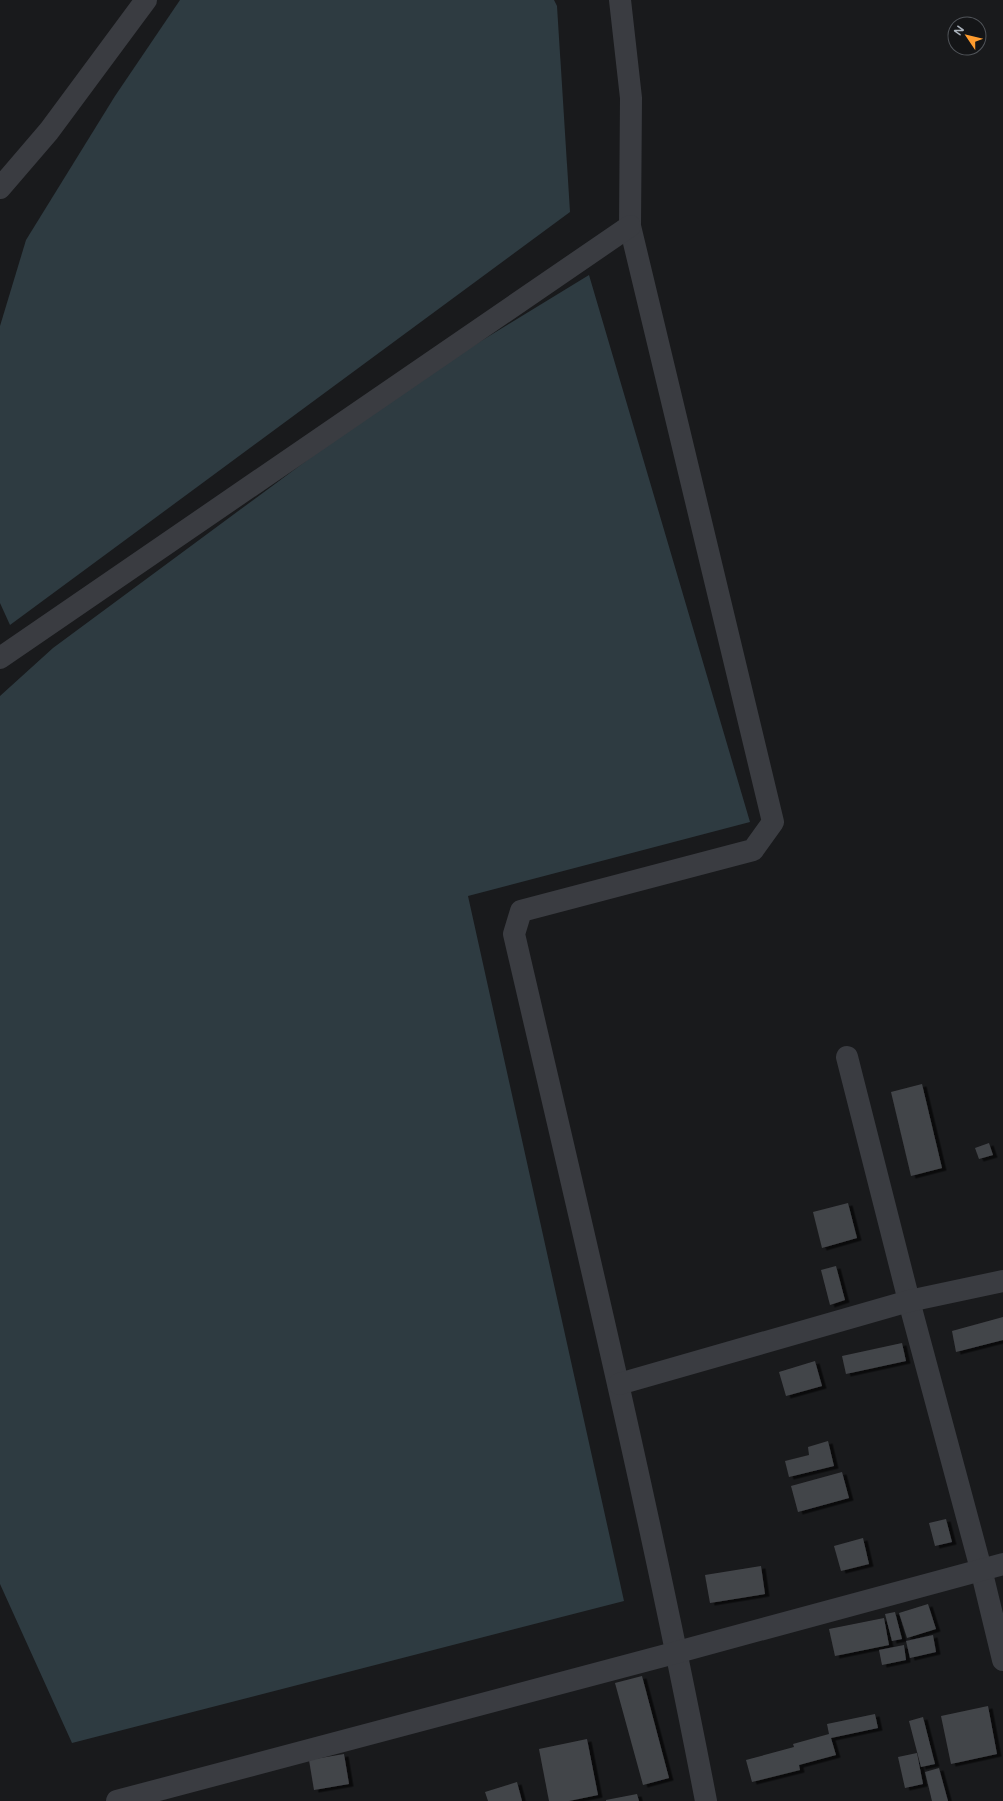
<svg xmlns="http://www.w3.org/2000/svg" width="1003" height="1801" viewBox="0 0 1003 1801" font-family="'Varela Round',sans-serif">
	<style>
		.water { fill: #2e3b41 }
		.building { fill: #434549; filter: url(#shadow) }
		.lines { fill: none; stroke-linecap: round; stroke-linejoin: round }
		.minor { stroke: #3a3c41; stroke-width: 22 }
	</style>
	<defs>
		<filter id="shadow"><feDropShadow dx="4.5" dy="2.5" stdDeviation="0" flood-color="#0009"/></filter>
	</defs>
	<rect width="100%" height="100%" fill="#191a1c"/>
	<!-- water -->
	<g class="water">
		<path d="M180,0H554L557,6L570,212L10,625L0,603V326L26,240L115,96Z"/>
		<path d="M589,275L750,822L468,896L624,1601L72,1743L0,1584V696L53,648L406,387Z"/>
	</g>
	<!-- building -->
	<g class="building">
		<path d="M922,1084L942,1168L911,1176L891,1092Z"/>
		<path d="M989,1143L993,1155L979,1159L975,1148Z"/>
		<path d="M848,1203L857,1238L822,1248L813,1212Z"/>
		<path d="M836,1266L845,1300L830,1305L821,1270Z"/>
		<path d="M1003,1317V1340L956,1352L952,1331Z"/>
		<path d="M902,1343L906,1361L846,1374L842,1356Z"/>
		<path d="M815,1361L822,1386L786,1396L779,1372Z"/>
		<path d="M828,1441L834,1466L789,1477L785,1461L809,1455L808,1447Z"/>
		<path d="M842,1472L849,1498L798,1512L791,1486Z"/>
		<path d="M946,1519L952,1542L935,1546L929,1523Z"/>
		<path d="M863,1538L869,1564L841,1571L834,1546Z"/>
		<path d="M761,1566L765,1594L710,1603L705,1575Z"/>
		<path d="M928,1604L936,1629L907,1638L899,1613Z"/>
		<path d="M895,1612L902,1639L892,1641L885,1614Z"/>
		<path d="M884,1618L889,1645L835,1656L829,1629Z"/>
		<path d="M933,1635L936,1652L910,1658L906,1641Z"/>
		<path d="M904,1645L906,1660L882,1665L879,1650Z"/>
		<path d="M642,1676L669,1778L643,1785L615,1683Z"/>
		<path d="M988,1706L997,1754L951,1764L941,1716Z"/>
		<path d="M875,1714L878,1728L831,1738L836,1755L799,1765L800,1770L752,1782L746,1760L794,1747L793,1744L829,1734L827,1724Z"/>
		<path d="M923,1717L935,1764L921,1767L909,1721Z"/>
		<path d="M587,1739L598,1795L569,1801H549L539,1749Z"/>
		<path d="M917,1753L923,1784L905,1788L898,1757Z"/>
		<path d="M344,1754L349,1784L314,1790L309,1760Z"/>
		<path d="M939,1768L948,1801H932L925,1772Z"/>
		<path d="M517,1782L522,1801H488L485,1792Z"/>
		<path d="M637,1794L639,1801H606V1800Z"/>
	</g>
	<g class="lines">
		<!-- minor -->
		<g class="minor">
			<path d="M620,0L631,98L630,226L773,822L753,850L521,911L514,934C581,1223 650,1510 706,1801"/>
			<path d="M0,188L49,131L146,0"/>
			<path d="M0,658L630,226"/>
			<path d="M847,1057L909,1301L981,1569L1003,1660"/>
			<path d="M619,1384L909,1301L1003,1281"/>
			<path d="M117,1801L678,1652L1003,1564"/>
		</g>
	</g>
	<!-- north arrow -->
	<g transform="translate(967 36) rotate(305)"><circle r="19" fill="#141517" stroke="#505459"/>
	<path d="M0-3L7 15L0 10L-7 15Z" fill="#ff9c2e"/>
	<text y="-6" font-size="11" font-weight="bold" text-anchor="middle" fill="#abb3bc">N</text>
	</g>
</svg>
